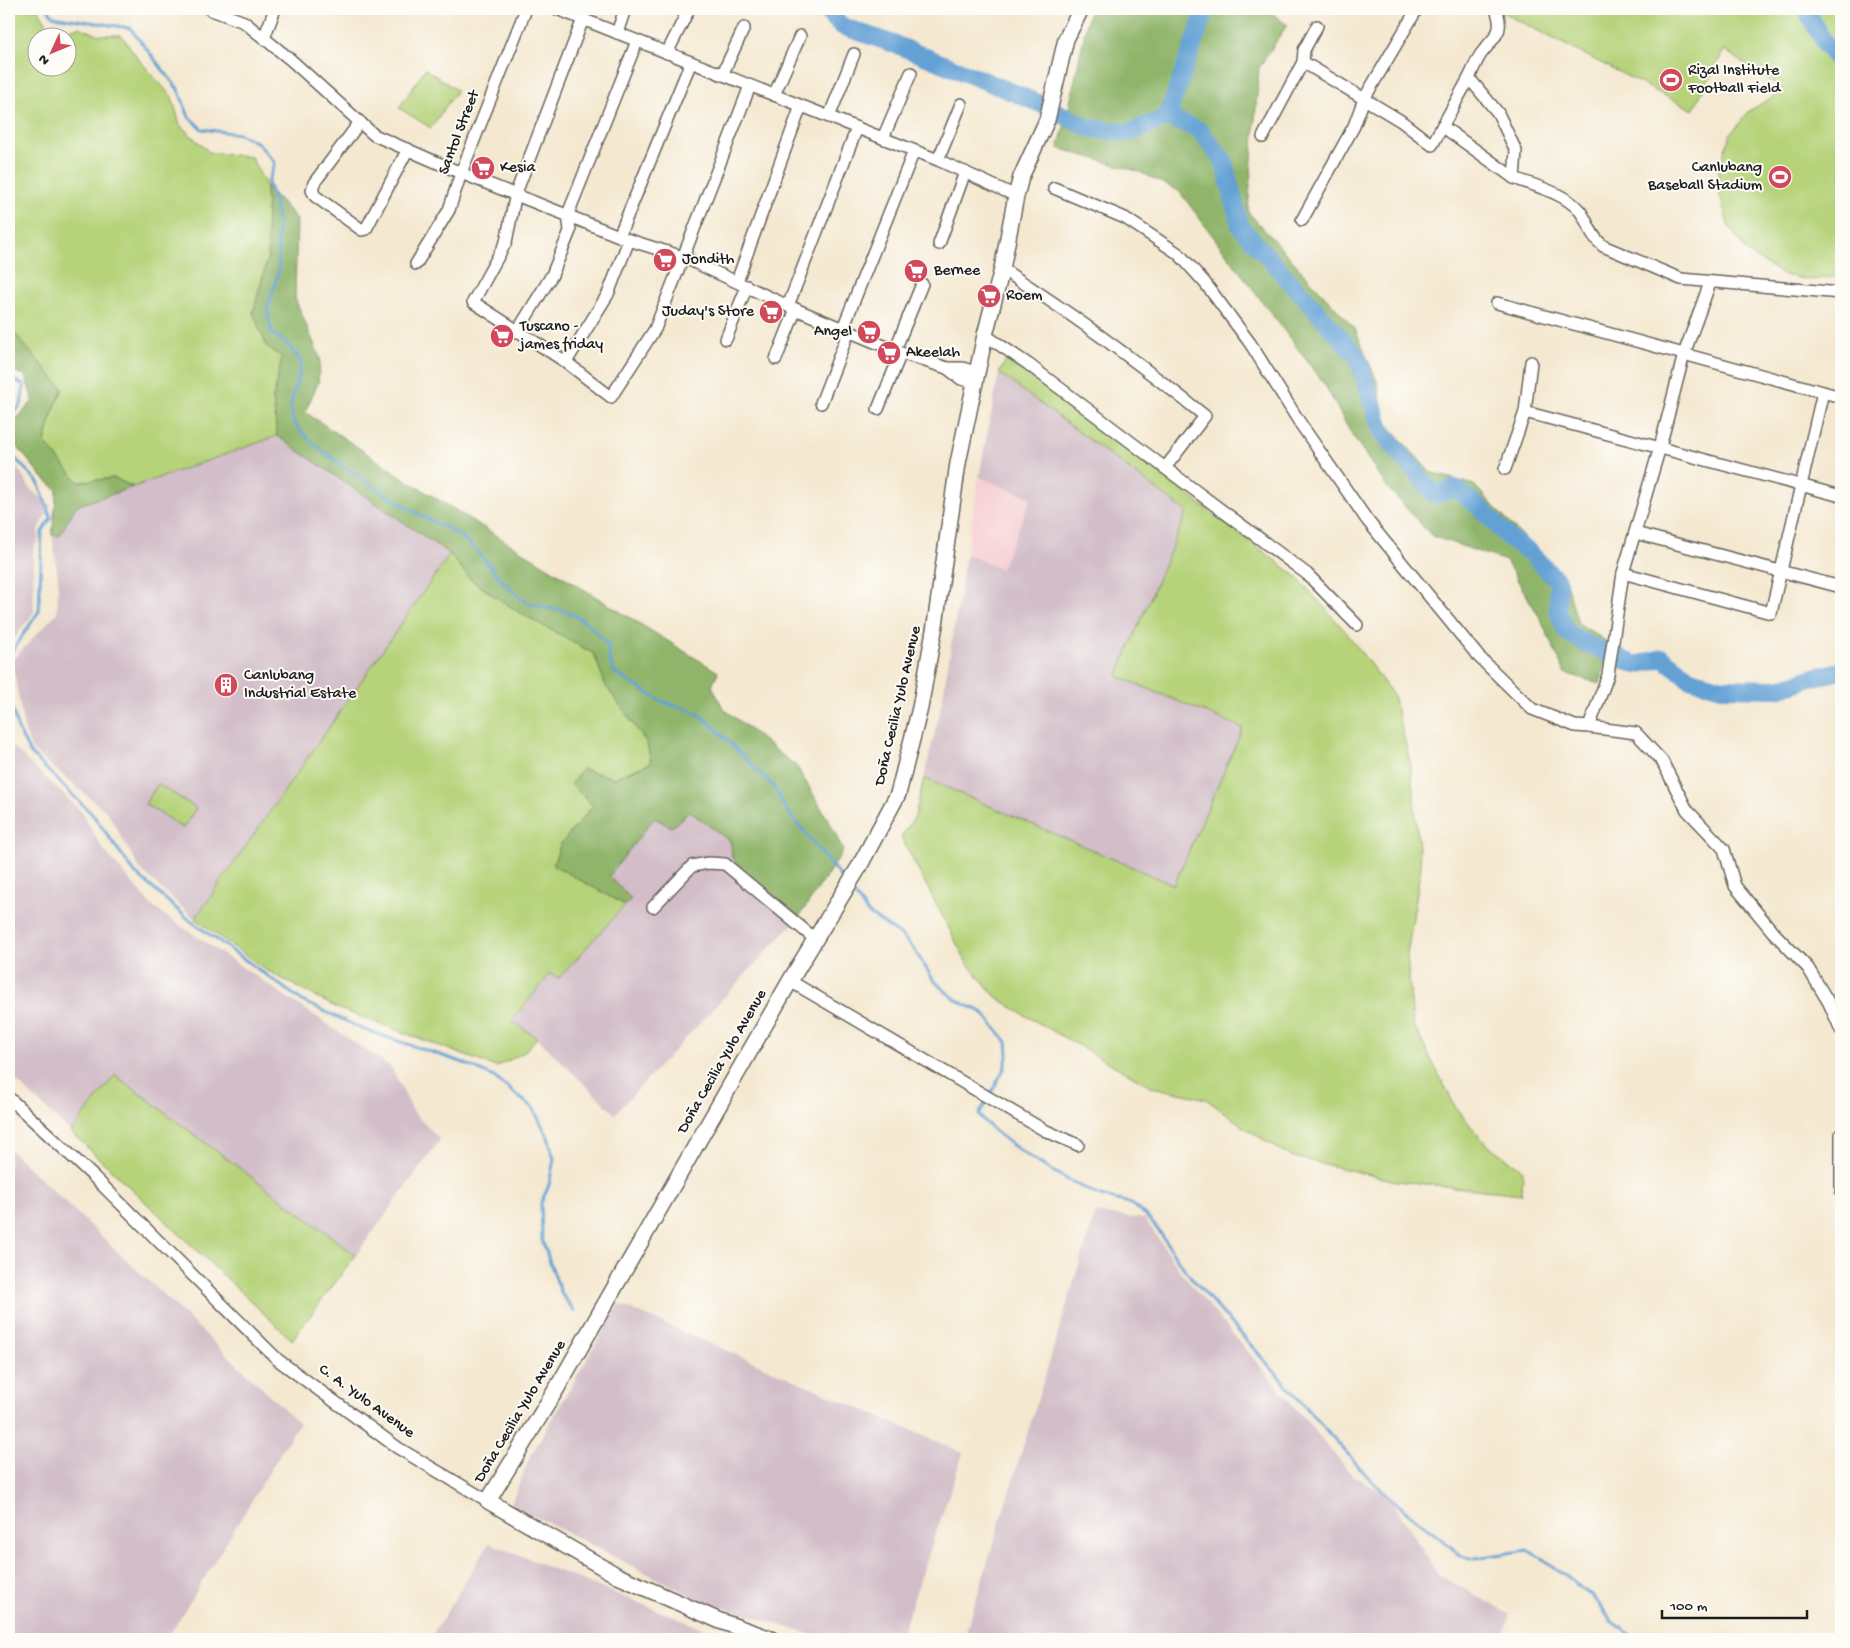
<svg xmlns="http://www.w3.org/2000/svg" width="1850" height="1648" viewBox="0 0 1850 1648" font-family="'Gochi Hand',sans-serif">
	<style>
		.built { fill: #f7cfd5 }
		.industrial { fill: #d2bdc8 }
		.green { fill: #b6d37a; stroke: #69784b; fill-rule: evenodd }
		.forest { fill: #90b56a; stroke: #566843 }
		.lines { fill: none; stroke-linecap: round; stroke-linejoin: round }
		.stream { stroke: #63a1d5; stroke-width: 3 }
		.river { stroke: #63a1d5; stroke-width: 18 }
		.street-casing { stroke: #68635b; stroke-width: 14 }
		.secondary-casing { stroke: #68635b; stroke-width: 18 }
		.street { stroke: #fff; stroke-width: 11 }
		.secondary { stroke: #fff; stroke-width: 15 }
		.labels { text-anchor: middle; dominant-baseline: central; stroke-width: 4; stroke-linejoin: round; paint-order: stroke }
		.poi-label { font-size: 16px; fill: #1c1c1c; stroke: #fdfcf7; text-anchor: start }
		.street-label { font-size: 16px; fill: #1c1c1c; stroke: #fdfcf7 }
	</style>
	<rect width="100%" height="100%" fill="#fdfcf7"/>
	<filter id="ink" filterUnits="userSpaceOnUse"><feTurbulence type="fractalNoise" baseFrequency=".02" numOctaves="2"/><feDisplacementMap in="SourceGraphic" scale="10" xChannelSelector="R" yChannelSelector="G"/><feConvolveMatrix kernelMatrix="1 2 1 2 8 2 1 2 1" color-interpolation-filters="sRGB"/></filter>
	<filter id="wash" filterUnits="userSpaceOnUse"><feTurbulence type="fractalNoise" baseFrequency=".0096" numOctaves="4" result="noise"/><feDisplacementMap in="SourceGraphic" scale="20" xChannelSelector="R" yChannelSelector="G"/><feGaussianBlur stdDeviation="1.12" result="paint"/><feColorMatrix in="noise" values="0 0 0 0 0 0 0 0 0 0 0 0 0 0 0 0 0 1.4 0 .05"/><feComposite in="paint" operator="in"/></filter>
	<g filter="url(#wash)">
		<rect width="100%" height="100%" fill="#f4e8d0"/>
		<!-- built -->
		<path class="built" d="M979,477L1032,498L1001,570L966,554Z"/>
		<!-- industrial -->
		<g class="industrial">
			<path d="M999,373L1187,512L1117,676L1243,728L1174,885L924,778L942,702L966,554L1001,569L1031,498L979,477Z"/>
			<path d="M277,436L450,554L195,919L140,869L107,812L32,750L24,728L12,660L57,613L58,578L52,535L59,536L76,506Z"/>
			<path d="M9,461L21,473L31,490L51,505L38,529L39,539L33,549L34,612L9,645Z"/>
			<path d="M13,747L82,812L102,848L154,908L391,1067L414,1113L440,1140L356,1255L115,1075L71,1132L9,1074V754Z"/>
			<path d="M689,810L731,842L732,858L799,917L615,1114L537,1038L512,1022L550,974L559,978L631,899L609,876L654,818L672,827Z"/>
			<path d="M9,1149L299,1423L167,1639H9Z"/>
			<path d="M1095,1213L1145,1219L1182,1274L1352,1475L1389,1496L1438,1575L1510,1614L1503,1639H964Z"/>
			<path d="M619,1304L963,1453L900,1639H825L699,1600L511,1504L529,1459Z"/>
			<path d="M489,1543L729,1639H430Z"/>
		</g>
		<!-- green -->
		<g class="green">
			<path d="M9,9H38L53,34L79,27L99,35H121L140,61L172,97L180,125L209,152L251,157L266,185L268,257L253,313L282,357L273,399L277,436L133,487L114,478L78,482L45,443L52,414L63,389L9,327ZM38,38H68V68H38Z"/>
			<path d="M1505,9H1841V276L1811,280L1784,275L1748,253L1728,225L1718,187L1719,167L1730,135L1749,111L1784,90L1724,50L1693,110L1503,13Z"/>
			<path d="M425,69L457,90L431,128L399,108Z"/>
			<path d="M1007,359L1296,576L1346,632L1393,695L1410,761L1421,867L1407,955L1413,1024L1456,1108L1485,1143L1523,1170L1522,1194L1396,1181L1290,1156L1248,1130L1206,1099L1152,1087L1021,1013L996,997L967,963L901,837L915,816L924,778L1174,885L1243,728L1117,676L1187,512L999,373Z"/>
			<path d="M450,554L471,580L517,611L594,654L606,686L647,743L651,763L614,778L582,769L593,806L560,845L554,865L625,905L559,978L550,974L512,1021L537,1038L523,1053L496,1067L337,1008L266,970L195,919Z"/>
			<path d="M158,784L196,808L183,828L145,804Z"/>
			<path d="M115,1075L356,1255L292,1340L71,1132Z"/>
		</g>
		<!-- forest -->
		<g class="forest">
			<path d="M1093,9H1267L1287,25L1259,68L1248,212L1355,329L1377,381L1386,423L1430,472L1474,485L1510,524L1565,579L1578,623L1609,643L1600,684L1565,673L1540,618L1506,561L1432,536L1386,486L1348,428L1325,385L1179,191L1140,172L1058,148C1072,104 1078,59 1089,14Z"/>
			<path d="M266,185L297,219L295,298L320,358L318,383L305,412L408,481L718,672L712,686L723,708L797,767L833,828L843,851L799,917L732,858L731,842L689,811L672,827L654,818L609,876L631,899L625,905L553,865L560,845L593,806L571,784L582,769L614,778L651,763L647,743L606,686L594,654L517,611L471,580L450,554L277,436L273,399L282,357L267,347L253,313L268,257Z"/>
			<path d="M9,327L63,389L52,414L45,443L78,482L114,478L133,487L76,506L59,536L52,535L57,490L42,477L14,443L12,424L33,401L25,375L9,370Z"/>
		</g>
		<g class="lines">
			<!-- stream -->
			<g class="stream">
				<path d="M48,9L53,16L130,28L178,89L189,117L202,129L239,134L258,143L275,163L268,182L277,211L279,270L267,310L272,333L286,343L301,361C301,380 286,400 293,420C303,445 396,501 422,516C435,524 451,529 463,538C485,555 500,584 524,600C538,609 552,607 567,612C584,618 597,633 608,645L609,658L615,673L661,701L695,712L711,724L774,787L787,811L845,882"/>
				<path d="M9,378L24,385L21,405L9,418"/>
				<path d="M9,452L38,482L51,518L42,532L39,611L9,656"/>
				<path d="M9,699L18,729L30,753L93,815L135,873L192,922L304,1002L365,1030L464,1063L494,1077L533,1108L548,1137L554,1159L549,1185L541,1203L542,1240L561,1293L574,1311"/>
				<path d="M850,889L868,913L902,936L913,948L933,979L945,991L958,1001L982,1012L1007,1042L1008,1053L1004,1069L979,1115C1004,1145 1062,1178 1098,1195C1109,1200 1125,1199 1134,1206C1153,1219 1163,1237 1175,1256C1182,1267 1192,1278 1201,1289L1369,1478L1390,1498L1462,1556L1470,1559L1527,1550L1543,1559L1593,1597L1612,1621L1637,1639"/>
			</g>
			<!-- river -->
			<g class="river">
				<path d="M824,9L842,26L902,47L1041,104L1089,128L1129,133L1167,117L1206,9"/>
				<path d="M1806,9L1826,46L1841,63"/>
				<path d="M1167,117L1199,130L1224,161L1240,226L1357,356L1382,432L1435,495L1455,488L1480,508L1510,539L1529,552L1558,581V611L1566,631L1586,644L1636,665L1663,658L1690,679L1722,688L1778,689L1814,677L1841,671"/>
			</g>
		</g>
	</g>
	<g filter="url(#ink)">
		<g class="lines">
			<!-- street casing -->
			<g class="street-casing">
				<g id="street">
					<path d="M209,9L244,22L291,60L374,135L461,173L629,240L683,257L788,306L901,353L947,368H963L977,373"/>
					<path d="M557,9L938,160L1016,196"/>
					<path d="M1317,26L1304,50L1303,62L1401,121L1432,145L1469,78L1498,113L1516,151L1514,178C1535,186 1565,193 1580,211C1589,223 1589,234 1603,246L1681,279L1841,293"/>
					<path d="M617,33L625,9"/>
					<path d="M264,38L275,9"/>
					<path d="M667,53L689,9"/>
					<path d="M722,75L744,28"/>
					<path d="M1469,78C1473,70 1476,61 1481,54C1495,35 1505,33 1496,9"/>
					<path d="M774,95L800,36"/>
					<path d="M829,117L854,54"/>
					<path d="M360,122L314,183L312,190L315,196L362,230L366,229L408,149"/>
					<path d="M1442,126L1514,178"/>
					<path d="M1263,137L1303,62"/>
					<path d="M883,138L911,73"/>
					<path d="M938,160L961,104"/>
					<path d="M1054,188L1125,218L1179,254L1205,283L1250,343L1300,423L1367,520L1478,656L1532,709L1575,726L1589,727L1608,675L1623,573L1660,447L1684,354L1710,283"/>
					<path d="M1302,220L1354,126L1364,99L1417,9"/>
					<path d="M619,236L691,62"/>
					<path d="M629,240L608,294L566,362L611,397L655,329L750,86"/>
					<path d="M939,244L965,172"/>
					<path d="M416,264L449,210L461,173L526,9"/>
					<path d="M737,281L801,106"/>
					<path d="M1497,303L1841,397"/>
					<path d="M788,306L857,128"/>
					<path d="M843,328L914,151"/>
					<path d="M517,332L552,275L570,231L568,214L637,41"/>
					<path d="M985,335L1028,364L1165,468L1205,416C1140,364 1073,314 1002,269"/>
					<path d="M726,339L747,286"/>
					<path d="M895,350L922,284"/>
					<path d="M776,359L796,309"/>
					<path d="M566,362L473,302L506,242L516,193L583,19"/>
					<path d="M947,368L961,379L975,382"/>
					<path d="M821,403L849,331"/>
					<path d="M878,409L901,353"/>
					<path d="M1525,412L1841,496"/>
					<path d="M1165,468L1307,574L1357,625"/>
					<path d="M1505,469L1525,412L1531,362"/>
					<path d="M1635,533L1841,587"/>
					<path d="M1623,573L1771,613L1823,392"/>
					<path d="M1589,727L1636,733L1662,761L1687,810L1724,849L1735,886L1773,932L1808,968L1829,1003L1841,1030"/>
					<path d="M653,907L692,866L708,863L725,864L815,939"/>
					<path d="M790,981L1044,1130L1078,1145"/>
					<path d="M9,1098L92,1175L278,1360L398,1448L488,1501"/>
					<path d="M1841,1134V1191"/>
				</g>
			</g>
			<!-- secondary casing -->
			<g class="secondary-casing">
				<path id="secondary" d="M771,1639L720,1621L618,1576L488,1501L557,1388L790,981L859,867L898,794L920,708L935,625L958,463L985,335L1002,269L1016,196L1021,177L1047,120L1066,39L1081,9"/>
			</g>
			<!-- street -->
			<use href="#street" class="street"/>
			<!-- secondary -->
			<use href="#secondary" class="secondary"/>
		</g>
	</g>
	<!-- icons -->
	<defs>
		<g id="stadium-disc" transform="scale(1.25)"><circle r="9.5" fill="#d1495b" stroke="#fdfcf7"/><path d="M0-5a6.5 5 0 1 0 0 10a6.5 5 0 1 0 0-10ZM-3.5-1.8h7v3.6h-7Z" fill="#fff"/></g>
		<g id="supermarket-disc" transform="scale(1.25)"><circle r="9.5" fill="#d1495b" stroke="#fdfcf7"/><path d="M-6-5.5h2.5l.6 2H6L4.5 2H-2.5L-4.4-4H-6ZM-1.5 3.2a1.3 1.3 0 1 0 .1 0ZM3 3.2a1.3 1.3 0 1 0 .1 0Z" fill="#fff"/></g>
		<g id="building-disc" transform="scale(1.25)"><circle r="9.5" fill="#d1495b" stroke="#fdfcf7"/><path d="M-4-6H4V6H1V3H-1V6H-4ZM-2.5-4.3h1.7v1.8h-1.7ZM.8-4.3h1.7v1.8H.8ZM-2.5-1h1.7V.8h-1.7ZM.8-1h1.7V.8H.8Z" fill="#fff"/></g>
	</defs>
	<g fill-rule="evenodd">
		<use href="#stadium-disc" x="1671" y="80"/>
		<use href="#supermarket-disc" x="483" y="168"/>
		<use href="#stadium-disc" x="1780" y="177"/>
		<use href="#supermarket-disc" x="665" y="260"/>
		<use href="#supermarket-disc" x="916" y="271"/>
		<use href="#supermarket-disc" x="989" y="296"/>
		<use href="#supermarket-disc" x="771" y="312"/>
		<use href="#supermarket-disc" x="869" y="332"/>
		<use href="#supermarket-disc" x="502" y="336"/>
		<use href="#supermarket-disc" x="889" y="353"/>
		<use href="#building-disc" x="226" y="685"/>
	</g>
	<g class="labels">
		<!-- poi labels -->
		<g class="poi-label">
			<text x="1688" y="71">Rizal Institute<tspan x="1688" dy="18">Football Field</tspan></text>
			<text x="500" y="168">Kesia</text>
			<text x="1762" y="168" text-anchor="end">Canlubang<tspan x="1762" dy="18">Baseball Stadium</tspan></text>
			<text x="682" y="260">Jondith</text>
			<text x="934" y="271">Bernee</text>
			<text x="1006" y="296">Roem</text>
			<text x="754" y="312" text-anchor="end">Juday's Store</text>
			<text x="520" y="327">Tuscano -<tspan x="520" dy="18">james friday</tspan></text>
			<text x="852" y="332" text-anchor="end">Angel</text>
			<text x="906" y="353">Akeelah</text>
			<text x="244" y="676">Canlubang<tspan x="244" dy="18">Industrial Estate</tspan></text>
		</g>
		<!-- street labels -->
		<g class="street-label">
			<text transform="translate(460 133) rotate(-69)">Santol Street</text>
			<text transform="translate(899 706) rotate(-77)">Doña Cecilia Yulo Avenue</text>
			<text transform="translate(723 1062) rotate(-60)">Doña Cecilia Yulo Avenue</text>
			<text transform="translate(366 1402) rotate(36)">C. A. Yulo Avenue</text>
			<text transform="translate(521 1412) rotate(-59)">Doña Cecilia Yulo Avenue</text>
		</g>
	</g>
	<!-- margin -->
	<rect width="1850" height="1648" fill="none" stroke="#fdfcf7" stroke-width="30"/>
	<!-- north arrow -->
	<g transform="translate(52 52) rotate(226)"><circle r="24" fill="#fdfcf7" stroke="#a3a29f"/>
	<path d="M0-4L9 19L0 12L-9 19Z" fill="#d1495b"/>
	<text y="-8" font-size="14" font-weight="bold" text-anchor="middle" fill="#1c1c1c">N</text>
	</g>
	<!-- scale -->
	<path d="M1662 1610v8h145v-8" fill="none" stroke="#1c1c1c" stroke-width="2.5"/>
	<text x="1670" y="1610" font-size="15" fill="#1c1c1c" stroke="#fdfcf7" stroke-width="4" paint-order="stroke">100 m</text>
</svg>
